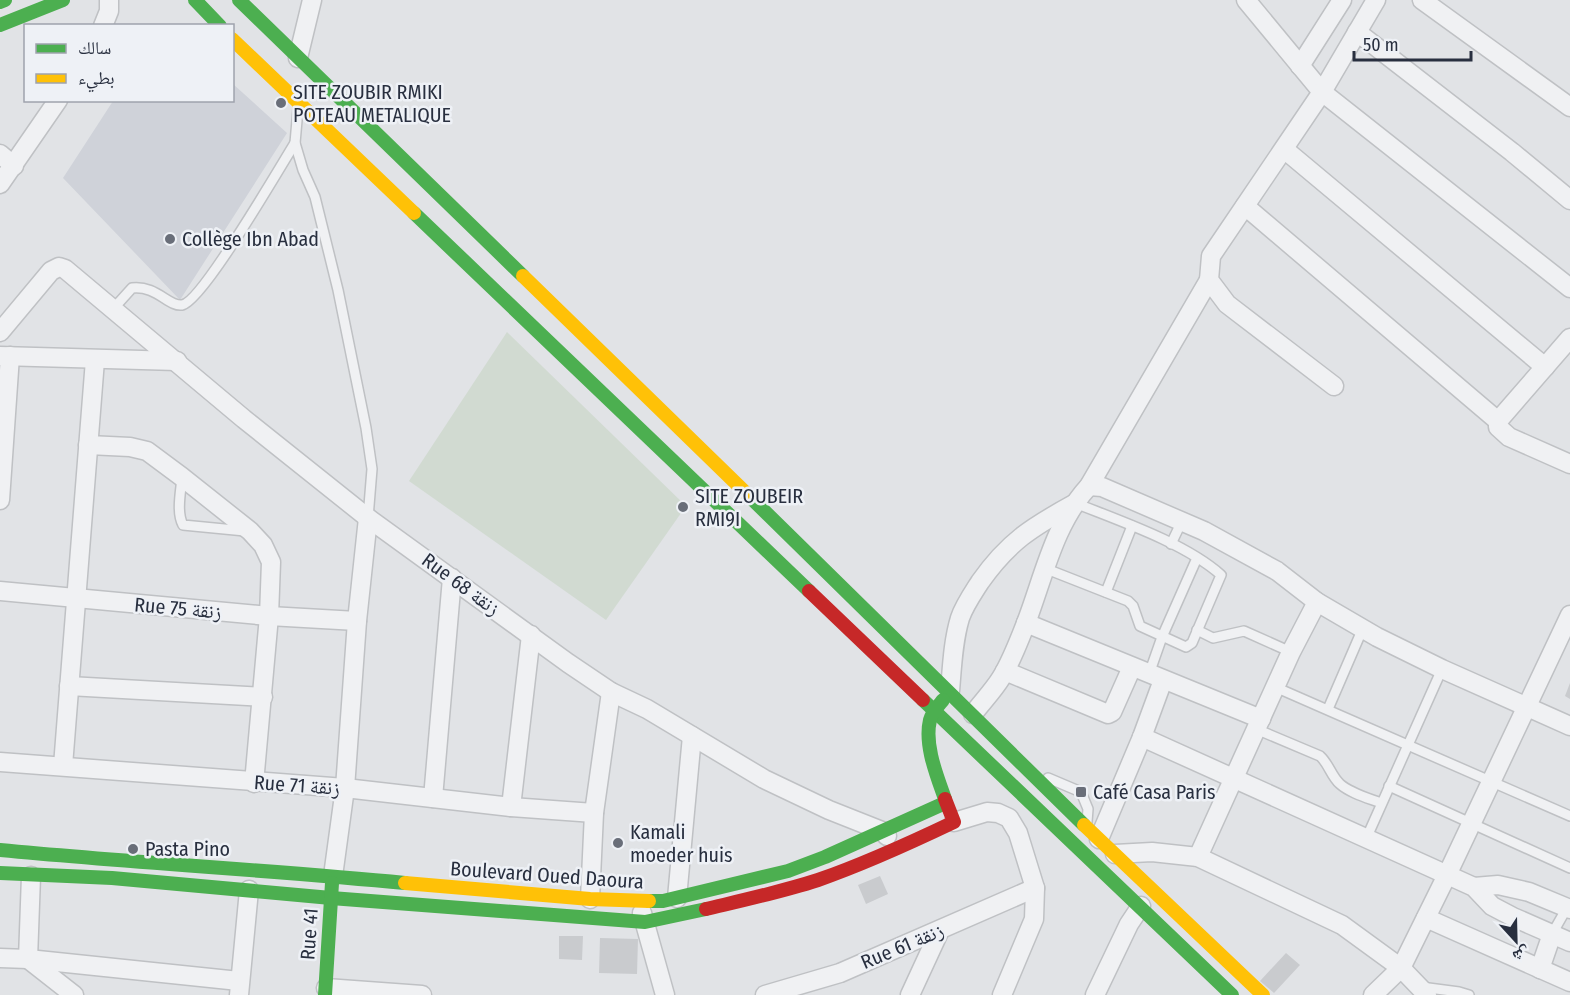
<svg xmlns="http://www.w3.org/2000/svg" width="1570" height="995" viewBox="0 0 1570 995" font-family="'Fira Sans Condensed','Noto Naskh Arabic',sans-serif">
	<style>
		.built { fill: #cfd2d9 }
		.green { fill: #d1dad1 }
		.building { fill: #c9cbce }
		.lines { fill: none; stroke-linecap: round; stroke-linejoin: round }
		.lane-casing { stroke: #bfc1c4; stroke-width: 12 }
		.street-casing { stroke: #bfc1c4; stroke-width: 21 }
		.lane { stroke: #f0f1f3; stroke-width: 9 }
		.street { stroke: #f0f1f3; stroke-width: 18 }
		.fast { stroke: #4caf50; stroke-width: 14 }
		.slow { stroke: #ffc107; stroke-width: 14 }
		.jam { stroke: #c62828; stroke-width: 14 }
		.poi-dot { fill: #696e79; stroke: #eef1f6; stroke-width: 2 }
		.labels { text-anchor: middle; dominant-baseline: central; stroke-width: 5; stroke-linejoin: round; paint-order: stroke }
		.poi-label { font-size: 20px; fill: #282f3f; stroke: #eef1f6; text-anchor: start }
		.street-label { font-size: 20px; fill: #282f3f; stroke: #eef1f6 }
	</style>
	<rect width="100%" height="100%" fill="#e1e3e6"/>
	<!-- built -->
	<path class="built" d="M233,84L287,133L180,300L63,178L113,101L232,100Z"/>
	<!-- green -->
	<path class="green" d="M507,332L686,506L606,620L409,481Z"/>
	<!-- building -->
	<g class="building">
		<path d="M1570,683V699L1565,696Z"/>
		<path d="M880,876L888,894L866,904L858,885Z"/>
		<path d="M559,936H583L582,960L559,959Z"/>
		<path d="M600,938L638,939L637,974L599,973Z"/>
		<path d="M1286,953L1300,965L1274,993L1260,981Z"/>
	</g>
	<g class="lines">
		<!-- lane casing -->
		<g class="lane-casing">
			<g id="lane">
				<path d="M298,109L295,143L303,170L315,197L338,290L366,428L372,469L368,518"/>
				<path d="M113,309L132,288C156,285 169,307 182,305C202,302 280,167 295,143"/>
				<path d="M182,477C181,491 176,512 183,525L245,531"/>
				<path d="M1171,544L1182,521"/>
				<path d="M1044,568L1128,601L1133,606L1140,626L1186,647L1192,643L1221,575C1185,543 1120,521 1075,503"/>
				<path d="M1106,592L1132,526"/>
				<path d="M1197,630L1213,638L1244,631L1291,652"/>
				<path d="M1149,674L1162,637L1197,558"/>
				<path d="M1275,687L1570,816"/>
				<path d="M1328,709L1363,628"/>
				<path d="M1256,729L1320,756C1329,764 1331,776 1340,784C1350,793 1368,798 1381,803"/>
				<path d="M1048,778L1081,792L1088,809L1087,822"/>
				<path d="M1389,786L1570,868"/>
				<path d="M1366,839L1442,669"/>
				<path d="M1552,934L1568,906"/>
				<path d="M1421,987L1459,992L1469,995"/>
			</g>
		</g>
		<!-- street casing -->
		<g class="street-casing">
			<g id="street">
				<path d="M1246,0L1322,92L1570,288"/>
				<path d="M1422,0L1570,107"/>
				<path d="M103,26L109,11V0"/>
				<path d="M1357,32L1512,152L1570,200"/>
				<path d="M298,58L312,0"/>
				<path d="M1300,66L1342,0"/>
				<path d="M1284,149L1545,367"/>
				<path d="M0,154L14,166"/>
				<path d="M0,184L58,100"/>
				<path d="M1245,206L1498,421"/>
				<path d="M0,332L51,271L59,267L65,269L244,419L368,518L568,663L611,692L647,709L764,779L829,810L882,831L887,836"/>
				<path d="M1570,338L1498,421V427L1509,437L1570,464"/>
				<path d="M0,356L177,361"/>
				<path d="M1334,386L1227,304L1209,280L1211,256L1322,92L1376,0"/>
				<path d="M88,445L130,447L147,451L182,477L250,531L263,545L271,562L269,616L254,783"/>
				<path d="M1089,486L1102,487L1204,531L1277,571L1317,602L1377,637L1442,669L1570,726"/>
				<path d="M0,500L10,356"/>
				<path d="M0,591L269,616L357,621"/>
				<path d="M1026,623L1261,719"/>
				<path d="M1005,671L1108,714L1112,712L1132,667"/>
				<path d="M69,686L263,697"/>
				<path d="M950,691C952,667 953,641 960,618C964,606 973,593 980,582C1008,542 1032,527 1074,504"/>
				<path d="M973,714C982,702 993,691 1001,678C1011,662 1019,641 1026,623C1044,576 1054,524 1089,486L1209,280"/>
				<path d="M1142,737L1474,887L1492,906L1513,917L1570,942"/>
				<path d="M0,762L345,788L511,807L594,813"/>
				<path d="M63,766L95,360"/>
				<path d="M433,798L452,578"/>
				<path d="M511,807L531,635"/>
				<path d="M954,822L987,812L998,813L1009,818L1018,833L1035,888L1034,919L1002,995"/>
				<path d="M1099,839L1142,737L1163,680"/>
				<path d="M1115,854L1152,852L1198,857L1342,925L1401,968L1427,995"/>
				<path d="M1198,857L1291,652L1317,602"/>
				<path d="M31,876L28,959L74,995"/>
				<path d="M333,876L345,788L357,621L368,518"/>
				<path d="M1474,887L1498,885L1529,892L1570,909"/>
				<path d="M677,898L692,736"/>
				<path d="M590,899L594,813L611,692"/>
				<path d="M642,913L665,995"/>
				<path d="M1426,918L1570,982"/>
				<path d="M0,958L28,959L239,981"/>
				<path d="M1540,969L1552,934"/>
				<path d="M326,988L422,995"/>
				<path d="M239,995L249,890"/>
				<path d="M765,995L840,973L1035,888"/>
				<path d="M910,995L940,930"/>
				<path d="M1095,995L1129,924L1141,906"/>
				<path d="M1373,995L1401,968L1447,875L1570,615"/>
			</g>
		</g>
		<!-- lane -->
		<use href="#lane" class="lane"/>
		<!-- street -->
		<use href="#street" class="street"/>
		<!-- fast -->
		<g class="fast">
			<path d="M195,0L220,26"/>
			<path d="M239,0L523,276"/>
			<path d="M0,2L5,0"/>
			<path d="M0,25L63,0"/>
			<path d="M414,213L809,591"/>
			<path d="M748,495L1084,825"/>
			<path d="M923,700L1232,995"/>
			<path d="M943,700C938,706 932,712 930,720C924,745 937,776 945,799"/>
			<path d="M0,850C135,863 270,870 405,883"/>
			<path d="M0,873L112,878L331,898L645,922L706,909"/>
			<path d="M649,901H663L788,871L825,857L945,803"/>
			<path d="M325,995L332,883"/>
		</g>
		<!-- slow -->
		<g class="slow">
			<path d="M232,39L414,213"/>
			<path d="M523,276L748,495"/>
			<path d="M1084,825L1263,995"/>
			<path d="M405,883L590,899L649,901"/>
		</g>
		<!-- jam -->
		<g class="jam">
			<path d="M809,591L923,700"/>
			<path d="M706,909C744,900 781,892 818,880C864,864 910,843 954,822L945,799"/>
		</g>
	</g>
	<!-- markers -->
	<g class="poi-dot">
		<circle cx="281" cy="103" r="6"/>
		<circle cx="170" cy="239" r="6"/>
		<circle cx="683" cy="507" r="6"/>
		<rect x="1075" y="786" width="12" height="12" rx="3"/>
		<circle cx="618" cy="843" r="6"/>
		<circle cx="133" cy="849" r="6"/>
	</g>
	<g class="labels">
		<!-- poi labels -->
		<g class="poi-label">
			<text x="293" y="92">SITE ZOUBIR RMIKI<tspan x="293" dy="23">POTEAU METALIQUE</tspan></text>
			<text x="182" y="239">Collège Ibn Abad</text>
			<text x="695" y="496">SITE ZOUBEIR<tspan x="695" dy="23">RMI9I</tspan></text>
			<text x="1093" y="792">Café Casa Paris</text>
			<text x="630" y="832">Kamali<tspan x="630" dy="23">moeder huis</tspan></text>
			<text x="145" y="849">Pasta Pino</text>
		</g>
		<!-- street labels -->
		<g class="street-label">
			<text transform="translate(461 584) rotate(36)">Rue 68 زنقة</text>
			<text transform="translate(178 608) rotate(5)">Rue 75 زنقة</text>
			<text transform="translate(297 785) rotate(4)">Rue 71 زنقة</text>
			<text transform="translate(547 875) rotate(4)">Boulevard Oued Daoura</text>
			<text transform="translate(309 934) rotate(-86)">Rue 41</text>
			<text transform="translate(902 946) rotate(-23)">Rue 61 زنقة</text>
		</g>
	</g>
	<!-- legend -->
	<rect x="24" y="24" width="210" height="78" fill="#eef1f6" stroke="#9fa3ad" stroke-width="1.5"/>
	<rect x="36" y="44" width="30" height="9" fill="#4caf50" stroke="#9fa3ad" stroke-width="1.5"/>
	<text x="78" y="54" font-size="18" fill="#282f3f">سالك</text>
	<rect x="36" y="74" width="30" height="9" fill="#ffc107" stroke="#9fa3ad" stroke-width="1.5"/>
	<text x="78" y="84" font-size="18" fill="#282f3f">بطيء</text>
	<!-- north arrow -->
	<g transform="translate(1516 941) rotate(158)" stroke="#eef1f6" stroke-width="4.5" paint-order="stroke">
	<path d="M0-4.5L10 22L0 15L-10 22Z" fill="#282f3f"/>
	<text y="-9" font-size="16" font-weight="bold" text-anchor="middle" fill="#282f3f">ش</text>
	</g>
	<!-- scale -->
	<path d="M1354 51v9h117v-9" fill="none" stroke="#282f3f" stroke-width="3"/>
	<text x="1363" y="51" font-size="18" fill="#282f3f" stroke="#eef1f6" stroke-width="4.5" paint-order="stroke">50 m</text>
</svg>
